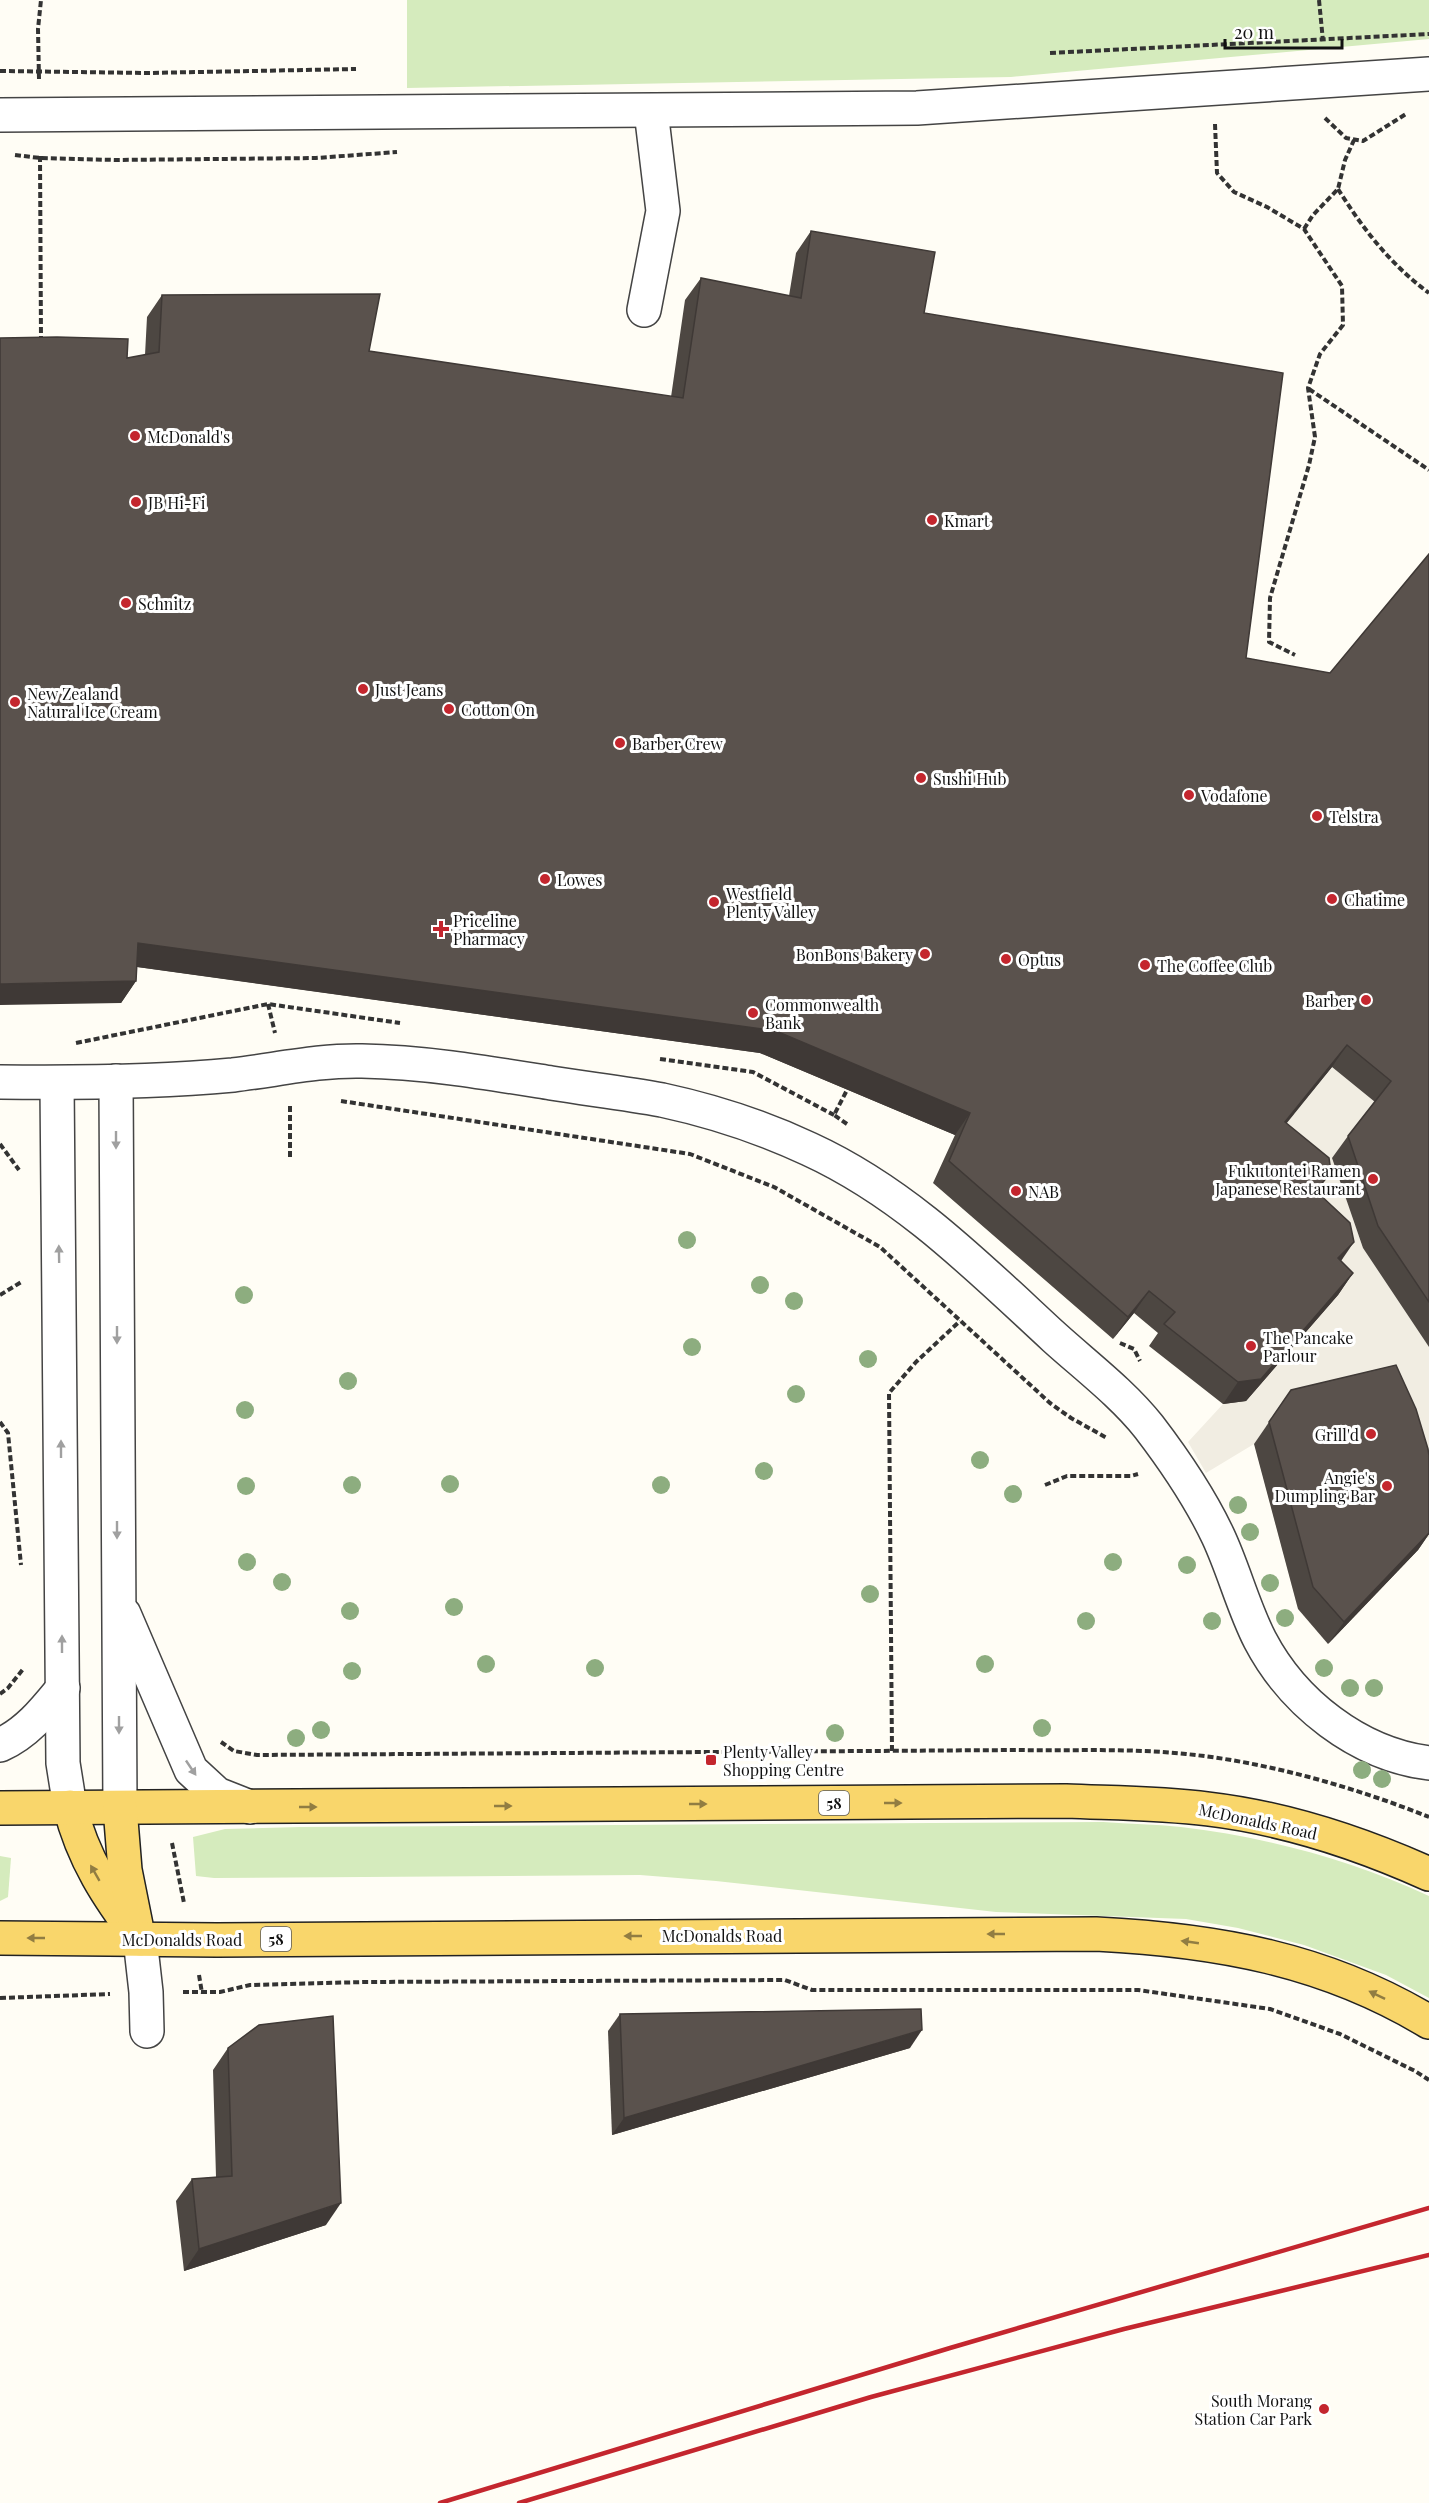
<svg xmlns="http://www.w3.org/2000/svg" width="1429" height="2503" viewBox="0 0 1429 2503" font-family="'Playfair Display',serif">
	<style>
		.green { fill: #d5ebbd }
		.plaza { fill: #f1ede2 }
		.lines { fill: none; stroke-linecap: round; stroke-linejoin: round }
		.minor-casing { stroke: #444; stroke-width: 36 }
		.major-casing { stroke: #222; stroke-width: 36 }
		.path { stroke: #333; stroke-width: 4; stroke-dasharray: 6 3; stroke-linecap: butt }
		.minor { stroke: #fff; stroke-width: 33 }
		.major { stroke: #f9d66b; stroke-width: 33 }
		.rail { stroke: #c4262e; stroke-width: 4.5 }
		.tree { fill: #8dad7f }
		.wall { fill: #4d4742 }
		.shaded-wall { fill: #3f3936 }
		.building { fill: #5a524d; stroke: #3f3936; stroke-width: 1.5 }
		.oneway { fill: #a0a0a0 }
		.oneway2 { fill: #917d42 }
		.poi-dot { fill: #c4262e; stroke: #fff; stroke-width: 2 }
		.labels { text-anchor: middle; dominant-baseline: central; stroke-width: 6; stroke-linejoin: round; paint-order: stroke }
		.shield { fill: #fff; stroke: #585858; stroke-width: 1.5 }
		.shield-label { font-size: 15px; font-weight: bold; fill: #111 }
		.poi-label { font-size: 16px; fill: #111; stroke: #fff; text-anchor: start }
		.street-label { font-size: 16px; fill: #111; stroke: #fff }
	</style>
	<rect width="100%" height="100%" fill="#fffdf5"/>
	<!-- green -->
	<g class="green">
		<path d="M407,0H1429V39L1011,77L407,88Z"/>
		<path d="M1103,1822C1129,1824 1155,1824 1181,1827C1266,1837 1352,1860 1429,1896V1998L1386,1975L1304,1945L1238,1928L1186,1919L996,1912L716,1881L640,1875L214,1878L196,1876L193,1837L225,1829L300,1827Z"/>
		<path d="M0,1856L11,1858L8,1897L0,1901Z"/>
	</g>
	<!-- plaza -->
	<path class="plaza" d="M1332,1067L1376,1103L1332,1158L1363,1248L1429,1347V1537L1424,1539L1276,1412L1254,1444L1206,1473L1188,1442L1223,1404L1270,1144Z"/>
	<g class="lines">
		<!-- minor casing -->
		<g class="minor-casing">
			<g id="minor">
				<path d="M0,115L917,108L1429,74"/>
				<path d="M644,310L663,211L651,111"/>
				<path d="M116,1081L120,1808"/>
				<path d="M0,1082C78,1083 156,1082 233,1075C276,1070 319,1060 362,1061C425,1062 489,1073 551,1083C588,1089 625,1093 662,1100C713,1111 762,1127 809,1149C905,1193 978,1267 1055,1338C1086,1366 1123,1394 1149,1427C1175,1461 1200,1498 1218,1536C1234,1570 1243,1607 1260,1640C1293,1703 1358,1754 1429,1763"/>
				<path d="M57,1083L63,1763L70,1807"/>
				<path d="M124,1614L191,1770L217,1794L250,1807"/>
				<path d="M0,1745C27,1733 45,1710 63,1688"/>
				<path d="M140,1939L146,1992L147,2031"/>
			</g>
		</g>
		<!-- major casing -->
		<g class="major-casing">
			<g id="major">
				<path d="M70,1807C83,1859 108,1897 140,1939"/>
				<path d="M0,1808L1066,1801C1113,1803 1161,1803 1208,1809C1284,1818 1360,1843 1429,1874"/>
				<path d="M120,1808L125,1870L136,1925"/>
				<path d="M0,1938L217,1940L1096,1934C1216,1940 1325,1959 1429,2022"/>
			</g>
		</g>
		<!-- path -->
		<g class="path">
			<path d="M1319,0L1323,41"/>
			<path d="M1050,53L1429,34"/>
			<path d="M0,71L147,73L356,69"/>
			<path d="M39,79L38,29L41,0"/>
			<path d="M1325,118L1346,138L1363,141L1406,114"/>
			<path d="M1215,124L1217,173L1234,192L1267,207L1304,229L1342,286L1343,325L1320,354L1308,388L1315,437L1309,465L1270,598L1269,642L1295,655"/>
			<path d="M15,155L40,158L116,160L316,158L397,152"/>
			<path d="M40,156L41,340"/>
			<path d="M1338,189C1363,229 1391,265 1429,293"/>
			<path d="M1304,229L1313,215L1338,189L1345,160L1354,140"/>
			<path d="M1309,389L1429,470"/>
			<path d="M268,1004L275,1033"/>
			<path d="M76,1043L268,1004L400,1023"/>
			<path d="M660,1059L753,1072L834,1115"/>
			<path d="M341,1101L690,1154L774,1187L880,1247L1050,1403L1071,1418L1107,1438"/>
			<path d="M847,1124L834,1115L847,1090"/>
			<path d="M0,1144L19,1170"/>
			<path d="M290,1157V1105"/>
			<path d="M0,1295L23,1281"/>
			<path d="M1120,1343L1134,1349L1140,1361"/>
			<path d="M0,1422L8,1433L21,1565"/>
			<path d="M1045,1485L1067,1476H1131L1138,1474"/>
			<path d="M0,1694L8,1688L24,1668"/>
			<path d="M221,1742L234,1751L257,1755L1017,1750C1073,1751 1130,1748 1186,1754C1267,1762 1354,1787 1429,1817"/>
			<path d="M892,1751L889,1393L916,1362L960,1321"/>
			<path d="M172,1843L184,1903"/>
			<path d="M199,1975L202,1993"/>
			<path d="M183,1992H220L250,1985L365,1982L785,1980L812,1990H1138L1201,1999L1270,2009L1340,2034L1415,2071L1429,2080"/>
			<path d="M0,1998L110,1994"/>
		</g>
		<!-- minor -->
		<use href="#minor" class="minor"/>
		<!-- major -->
		<use href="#major" class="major"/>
		<!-- rail -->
		<g class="rail">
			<path d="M440,2503L950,2348L1429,2208"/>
			<path d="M519,2503L871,2397L1124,2329L1429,2255"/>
		</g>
	</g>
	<!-- trees -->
	<g class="tree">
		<circle cx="687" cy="1240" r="9"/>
		<circle cx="760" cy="1285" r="9"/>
		<circle cx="244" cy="1295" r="9"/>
		<circle cx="794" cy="1301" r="9"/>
		<circle cx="692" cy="1347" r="9"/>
		<circle cx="868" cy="1359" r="9"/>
		<circle cx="348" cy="1381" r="9"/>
		<circle cx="796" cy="1394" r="9"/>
		<circle cx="245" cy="1410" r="9"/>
		<circle cx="980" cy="1460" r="9"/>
		<circle cx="764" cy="1471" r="9"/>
		<circle cx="450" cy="1484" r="9"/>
		<circle cx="352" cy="1485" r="9"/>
		<circle cx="661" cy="1485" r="9"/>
		<circle cx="246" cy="1486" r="9"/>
		<circle cx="1013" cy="1494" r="9"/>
		<circle cx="1238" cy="1505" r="9"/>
		<circle cx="1250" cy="1532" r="9"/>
		<circle cx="247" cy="1562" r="9"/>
		<circle cx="1113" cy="1562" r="9"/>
		<circle cx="1187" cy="1565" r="9"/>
		<circle cx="282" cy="1582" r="9"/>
		<circle cx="1270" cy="1583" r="9"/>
		<circle cx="870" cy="1594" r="9"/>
		<circle cx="454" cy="1607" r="9"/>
		<circle cx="350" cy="1611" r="9"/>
		<circle cx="1285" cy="1618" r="9"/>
		<circle cx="1086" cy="1621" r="9"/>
		<circle cx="1212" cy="1621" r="9"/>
		<circle cx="486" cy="1664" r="9"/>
		<circle cx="985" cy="1664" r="9"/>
		<circle cx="595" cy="1668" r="9"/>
		<circle cx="1324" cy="1668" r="9"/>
		<circle cx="352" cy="1671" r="9"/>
		<circle cx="1350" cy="1688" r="9"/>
		<circle cx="1374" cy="1688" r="9"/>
		<circle cx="1042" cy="1728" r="9"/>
		<circle cx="321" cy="1730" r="9"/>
		<circle cx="835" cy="1733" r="9"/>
		<circle cx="296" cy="1738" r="9"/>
		<circle cx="1362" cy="1770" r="9"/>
		<circle cx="1382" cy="1779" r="9"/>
	</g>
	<!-- wall -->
	<g class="wall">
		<path d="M811,231L924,313L1246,658L1330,673L1429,554V1347L1363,1248L1332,1158L1348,1136L1375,1102L1332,1067L1286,1123L1317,1192L1341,1261L1353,1273L1338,1295L1246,1401L1223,1404L1149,1346L1158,1333L1134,1313L1113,1339L933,1183L955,1135L760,1053L137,967L136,981L121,1003L127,358L145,355L147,317L162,295L369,351L671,397L685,300L701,278L789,296L796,253Z"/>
		<path d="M1291,1390L1429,1456V1534L1418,1550L1328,1644L1298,1609L1254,1444Z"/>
		<path d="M620,2014L910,2048L612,2135L608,2031Z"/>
		<path d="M228,2048L326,2225L184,2271L176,2201L192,2179L216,2177L213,2070Z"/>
	</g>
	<!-- shaded-wall -->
	<g class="shaded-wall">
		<path d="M138,943L776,1031L970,1113L955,1135L760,1053L123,965Z"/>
		<path d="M136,981L121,1003L0,1005V984Z"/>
		<path d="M1347,1045L1332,1067L1270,1144L1285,1122Z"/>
		<path d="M1354,1242L1339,1264L1338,1258Z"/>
		<path d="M1353,1273L1338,1295L1246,1401L1223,1404L1238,1382Z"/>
		<path d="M1149,1291L1134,1313L1113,1339L1128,1317Z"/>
		<path d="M1429,1533V1534L1418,1550L1328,1644L1344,1622Z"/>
		<path d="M922,2030L910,2048L612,2135L624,2118Z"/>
		<path d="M341,2203L326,2225L184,2271L199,2249Z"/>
	</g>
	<!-- building -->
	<g class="building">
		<path d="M811,231L935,252L924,313L1283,373L1246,658L1330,673L1429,554V1302L1378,1226L1348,1136L1391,1081L1347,1045L1285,1122L1329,1158L1331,1172L1316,1191L1350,1223L1354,1242L1338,1258L1353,1273L1261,1379L1238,1382L1164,1324L1175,1312L1149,1291L1128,1317L949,1161L970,1113L776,1031L138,943L136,981L0,984V338L57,337L128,339L127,358L159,352L162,295L380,294L369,351L683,398L701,278L801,298Z"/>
		<path d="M1396,1365L1416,1409L1428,1449L1429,1456V1533L1344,1622L1313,1587L1269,1422L1291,1390Z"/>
		<path d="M921,2009L922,2030L624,2118L620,2014Z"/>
		<path d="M333,2016L341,2203L199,2249L192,2179L232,2176L228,2048L259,2025Z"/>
	</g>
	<!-- one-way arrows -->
	<defs><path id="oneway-solid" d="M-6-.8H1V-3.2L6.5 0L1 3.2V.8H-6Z" transform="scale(1.5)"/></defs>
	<g class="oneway">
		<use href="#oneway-solid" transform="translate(116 1140) rotate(90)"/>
		<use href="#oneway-solid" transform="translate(59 1254) rotate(-91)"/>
		<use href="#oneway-solid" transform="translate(117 1335) rotate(90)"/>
		<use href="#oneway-solid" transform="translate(61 1449) rotate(-90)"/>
		<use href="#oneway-solid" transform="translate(117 1530) rotate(90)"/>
		<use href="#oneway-solid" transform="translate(62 1644) rotate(-90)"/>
		<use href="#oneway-solid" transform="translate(119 1725) rotate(90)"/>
		<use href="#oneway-solid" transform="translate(191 1768) rotate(56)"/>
	</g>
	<g class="oneway2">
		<use href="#oneway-solid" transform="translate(893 1803)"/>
		<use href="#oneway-solid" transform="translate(698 1804)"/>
		<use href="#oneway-solid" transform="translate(503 1806)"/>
		<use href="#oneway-solid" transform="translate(308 1807)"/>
		<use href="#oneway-solid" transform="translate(95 1873) rotate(-120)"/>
		<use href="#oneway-solid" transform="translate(996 1934) rotate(180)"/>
		<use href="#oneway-solid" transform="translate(633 1936) rotate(180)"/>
		<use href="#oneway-solid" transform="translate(36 1938) rotate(180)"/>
		<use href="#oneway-solid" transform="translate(1190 1942) rotate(-172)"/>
		<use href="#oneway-solid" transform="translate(1377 1995) rotate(-154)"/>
	</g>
	<!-- markers -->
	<g class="poi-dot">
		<circle cx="135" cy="436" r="6"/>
		<circle cx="136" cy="502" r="6"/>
		<circle cx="932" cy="520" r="6"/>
		<circle cx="126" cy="603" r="6"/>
		<circle cx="363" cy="689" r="6"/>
		<circle cx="15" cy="702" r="6"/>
		<circle cx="449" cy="709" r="6"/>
		<circle cx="620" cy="743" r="6"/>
		<circle cx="921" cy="778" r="6"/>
		<circle cx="1189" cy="795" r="6"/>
		<circle cx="1317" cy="816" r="6"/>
		<circle cx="545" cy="879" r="6"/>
		<circle cx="1332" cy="899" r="6"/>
		<circle cx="714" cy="902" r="6"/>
		<path d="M438 920h6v6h6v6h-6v6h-6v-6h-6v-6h6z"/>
		<circle cx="925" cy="954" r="6"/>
		<circle cx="1006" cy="959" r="6"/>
		<circle cx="1145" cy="965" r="6"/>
		<circle cx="1366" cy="1000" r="6"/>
		<circle cx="753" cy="1013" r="6"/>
		<circle cx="1373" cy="1179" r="6"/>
		<circle cx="1016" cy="1191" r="6"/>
		<circle cx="1251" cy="1346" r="6"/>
		<circle cx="1371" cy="1434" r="6"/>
		<circle cx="1387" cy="1486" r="6"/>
		<rect x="705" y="1754" width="12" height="12" rx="3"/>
		<circle cx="1324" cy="2409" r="6"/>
	</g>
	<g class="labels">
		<!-- shield labels -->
		<g class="shield">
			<rect x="819" y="1791" width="30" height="24" rx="4.5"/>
			<rect x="261" y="1927" width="30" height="24" rx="4.5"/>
		</g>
		<g class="shield-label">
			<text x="834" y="1803">58</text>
			<text x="276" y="1939">58</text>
		</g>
		<!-- poi labels -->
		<g class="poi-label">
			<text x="147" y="436">McDonald's</text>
			<text x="148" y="502">JB Hi-Fi</text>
			<text x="944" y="520">Kmart</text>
			<text x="138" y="603">Schnitz</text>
			<text x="375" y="689">Just Jeans</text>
			<text x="27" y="693">New Zealand<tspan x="27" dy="18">Natural Ice Cream</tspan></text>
			<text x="461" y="709">Cotton On</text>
			<text x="632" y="743">Barber Crew</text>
			<text x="933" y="778">Sushi Hub</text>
			<text x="1201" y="795">Vodafone</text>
			<text x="1329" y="816">Telstra</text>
			<text x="557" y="879">Lowes</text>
			<text x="726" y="893">Westfield<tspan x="726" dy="18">Plenty Valley</tspan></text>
			<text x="1344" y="899">Chatime</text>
			<text x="453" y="920">Priceline<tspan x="453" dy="18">Pharmacy</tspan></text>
			<text x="913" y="954" text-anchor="end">BonBons Bakery</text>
			<text x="1018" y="959">Optus</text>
			<text x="1157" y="965">The Coffee Club</text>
			<text x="1354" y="1000" text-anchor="end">Barber</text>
			<text x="765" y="1004">Commonwealth<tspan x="765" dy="18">Bank</tspan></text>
			<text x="1361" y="1170" text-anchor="end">Fukutontei Ramen<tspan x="1361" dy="18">Japanese Restaurant</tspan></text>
			<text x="1028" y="1191">NAB</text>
			<text x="1263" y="1337">The Pancake<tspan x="1263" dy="18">Parlour</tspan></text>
			<text x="1359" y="1434" text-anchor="end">Grill'd</text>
			<text x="1375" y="1477" text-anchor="end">Angie's<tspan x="1375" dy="18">Dumpling Bar</tspan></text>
			<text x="723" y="1751">Plenty Valley<tspan x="723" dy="18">Shopping Centre</tspan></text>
			<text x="1312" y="2400" text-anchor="end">South Morang<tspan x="1312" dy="18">Station Car Park</tspan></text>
		</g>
		<!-- street labels -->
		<g class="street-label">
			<text transform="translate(1258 1821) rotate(12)">McDonalds Road</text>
			<text x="722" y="1935">McDonalds Road</text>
			<text x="182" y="1939">McDonalds Road</text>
		</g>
	</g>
	<!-- scale -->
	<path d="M1225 39v9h117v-9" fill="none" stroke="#111111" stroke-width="3"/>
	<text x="1234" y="39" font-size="18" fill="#111111" stroke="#ffffff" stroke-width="4.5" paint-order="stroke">20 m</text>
</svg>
